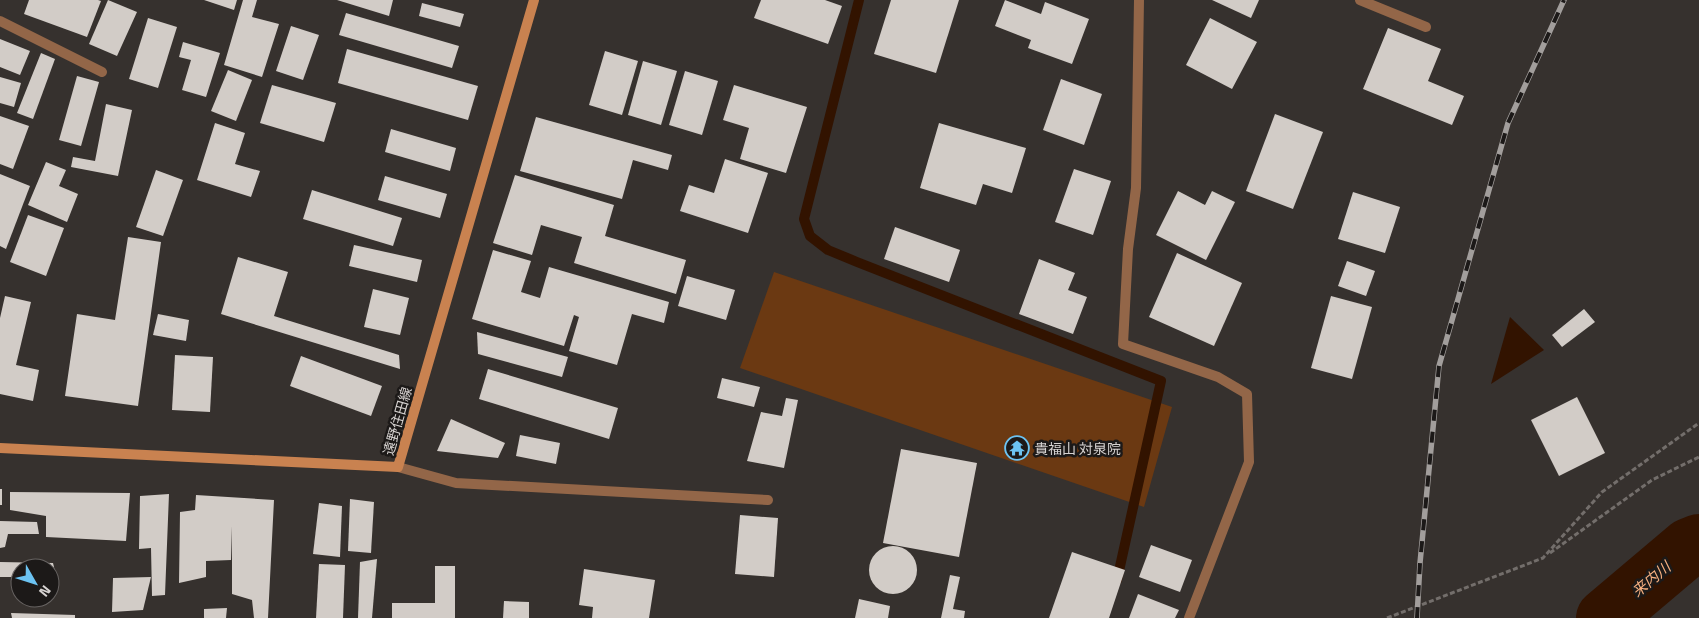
<svg xmlns="http://www.w3.org/2000/svg" width="1699" height="618" viewBox="0 0 1699 618" font-family="'Titillium Web','Noto Sans JP',sans-serif">
	<style>
		.green { fill: #6b3912 }
		.water { fill: #321300 }
		.lines { fill: none; stroke-linecap: round; stroke-linejoin: round }
		.stream { stroke: #321300; stroke-width: 10 }
		.river { stroke: #321300; stroke-width: 58 }
		.building { fill: #d2ccc7 }
		.path { stroke: #736e6b; stroke-width: 3; stroke-dasharray: 5 2.5; stroke-linecap: butt }
		.minor { stroke: #936648; stroke-width: 10 }
		.secondary { stroke: #c98250; stroke-width: 10 }
		.rail-casing { stroke: #a29e9c; stroke-width: 5.5 }
		.rail { stroke: #1c1918; stroke-width: 4; stroke-dasharray: 11; stroke-linecap: butt }
		.labels { text-anchor: middle; dominant-baseline: central; stroke-width: 5; stroke-linejoin: round; paint-order: stroke }
		.street-label { font-size: 14px; fill: #d7d3d1; stroke: #1c1918 }
		.poi-label { font-size: 14px; fill: #d7d3d1; stroke: #1c1918; text-anchor: start }
		.water-label { font-size: 15px; font-style: italic; fill: #f8b181; stroke: #1c1918 }
	</style>
	<rect width="100%" height="100%" fill="#36312e"/>
	<!-- green -->
	<path class="green" d="M774,272L1172,407L1144,507L740,368Z"/>
	<!-- water -->
	<path class="water" d="M1510,317L1544,350L1491,384Z"/>
	<g class="lines">
		<!-- stream -->
		<path class="stream" d="M859,0L804,219L810,236L828,250L857,262L1161,381L1117,580"/>
		<!-- river -->
		<path class="river" d="M1605,618L1689,547L1699,543"/>
	</g>
	<!-- building -->
	<g class="building">
		<path d="M29,0H98L101,1L87,37L24,14Z"/>
		<path d="M108,0L137,12L117,56L89,44Z"/>
		<path d="M204,0H237L234,10Z"/>
		<path d="M243,0H257L252,17L279,24L262,77L224,65Z"/>
		<path d="M337,0H393L389,16Z"/>
		<path d="M761,0H825L842,6L828,44L754,18Z"/>
		<path d="M891,0H959L936,73L874,54Z"/>
		<path d="M1005,0L1041,14L1045,2L1089,19L1072,64L1028,48L1031,40L995,26Z"/>
		<path d="M1212,0H1259L1251,18Z"/>
		<path d="M422,3L464,14L460,27L419,16Z"/>
		<path d="M346,13L459,46L452,68L339,35Z"/>
		<path d="M148,18L177,27L158,88L129,79Z"/>
		<path d="M1210,18L1257,42L1232,89L1186,65Z"/>
		<path d="M291,26L319,35L303,80L276,71Z"/>
		<path d="M1388,28L1441,49L1428,81L1464,96L1452,125L1363,89Z"/>
		<path d="M0,39L30,51L20,75L0,67Z"/>
		<path d="M183,42L220,53L206,97L182,90L191,60L179,57Z"/>
		<path d="M347,49L478,86L468,120L338,83Z"/>
		<path d="M605,51L638,61L622,115L589,105Z"/>
		<path d="M41,53L55,59L33,119L17,113Z"/>
		<path d="M643,61L677,71L661,125L628,115Z"/>
		<path d="M228,70L252,80L236,121L211,111Z"/>
		<path d="M685,71L718,81L702,135L669,125Z"/>
		<path d="M77,76L99,82L81,146L59,140Z"/>
		<path d="M0,77L21,83L14,107L0,103Z"/>
		<path d="M1061,79L1102,94L1084,145L1043,130Z"/>
		<path d="M272,85L336,103L324,142L260,123Z"/>
		<path d="M734,85L807,107L786,173L740,159L749,128L723,120Z"/>
		<path d="M106,104L132,110L118,176L71,167L73,157L95,161Z"/>
		<path d="M1275,114L1323,132L1293,209L1246,191Z"/>
		<path d="M0,116L29,126L13,169L0,164Z"/>
		<path d="M536,117L672,155L668,170L633,160L622,199L520,171Z"/>
		<path d="M215,123L245,133L235,164L260,171L251,197L197,180Z"/>
		<path d="M939,123L1026,148L1012,193L983,184L976,205L920,188Z"/>
		<path d="M391,129L456,148L450,171L385,152Z"/>
		<path d="M725,159L768,173L748,233L680,211L689,185L714,193Z"/>
		<path d="M46,162L66,170L59,186L78,194L67,222L28,205Z"/>
		<path d="M1074,169L1111,181L1093,235L1055,222Z"/>
		<path d="M156,170L183,180L163,236L136,227Z"/>
		<path d="M0,174L30,186L6,249L0,246Z"/>
		<path d="M515,175L614,205L605,236L686,260L676,294L574,263L582,237L541,225L532,255L493,243Z"/>
		<path d="M385,176L447,194L440,218L378,200Z"/>
		<path d="M312,190L402,218L393,246L303,219Z"/>
		<path d="M1178,191L1205,205L1212,191L1235,202L1206,260L1156,235Z"/>
		<path d="M1353,192L1400,207L1385,253L1338,239Z"/>
		<path d="M28,215L64,228L46,276L10,262Z"/>
		<path d="M895,227L960,250L949,282L884,259Z"/>
		<path d="M128,237L161,242L138,406L65,396L77,314L115,320Z"/>
		<path d="M354,245L422,260L417,282L349,266Z"/>
		<path d="M493,250L531,261L521,292L540,298L549,267L669,302L664,323L632,314L617,365L569,351L579,317L574,315L564,346L472,319Z"/>
		<path d="M1177,253L1242,283L1214,346L1149,317Z"/>
		<path d="M238,257L288,272L274,316L399,355L400,369L221,314Z"/>
		<path d="M1039,259L1075,273L1068,290L1087,297L1073,334L1019,314Z"/>
		<path d="M1347,261L1375,271L1366,296L1338,286Z"/>
		<path d="M687,276L735,290L726,320L678,306Z"/>
		<path d="M373,289L409,298L400,335L364,327Z"/>
		<path d="M5,296L31,302L16,365L39,370L33,401L0,394V318Z"/>
		<path d="M1331,296L1372,307L1352,379L1311,368Z"/>
		<path d="M1584,309L1595,322L1562,347L1552,335Z"/>
		<path d="M158,314L189,320L186,341L153,335Z"/>
		<path d="M477,332L568,357L562,377L478,354Z"/>
		<path d="M175,355L213,357L210,412L172,410Z"/>
		<path d="M301,356L382,386L371,416L290,386Z"/>
		<path d="M488,369L618,408L609,439L479,399Z"/>
		<path d="M722,378L760,387L754,407L717,398Z"/>
		<path d="M1577,397L1605,453L1559,476L1531,420Z"/>
		<path d="M786,398L798,400L784,468L747,461L761,412L782,416Z"/>
		<path d="M451,419L505,443L498,458L437,451Z"/>
		<path d="M520,435L560,443L556,464L516,456Z"/>
		<path d="M901,449L977,463L959,557L883,543Z"/>
		<rect x="0" y="489" width="2" height="16"/>
		<path d="M10,492L130,493L126,541L46,537V516L10,510Z"/>
		<path d="M169,494L165,595L152,596L151,548L139,549L140,496Z"/>
		<path d="M196,495L274,500L268,618H254L252,600L232,594V526L231,560L206,561V577L179,583L180,512L195,510Z"/>
		<path d="M350,499L374,502L371,553L348,551Z"/>
		<path d="M319,503L342,506L340,557L313,554Z"/>
		<path d="M740,515L778,518L774,577L735,574Z"/>
		<path d="M0,521L37,522L39,534H8L5,547L0,548Z"/>
		<path d="M1151,545L1192,560L1180,592L1139,577Z"/>
		<circle cx="893" cy="570" r="24"/>
		<path d="M1072,552L1125,570L1109,618H1049Z"/>
		<path d="M377,559L372,618H358L360,562Z"/>
		<path d="M0,562L53,563L56,575L50,576V568H20V577H0Z"/>
		<path d="M319,564L345,565L343,618H316Z"/>
		<path d="M435,566H455V618H392V603H435Z"/>
		<path d="M584,569L655,580L649,618H592L593,607L579,605Z"/>
		<path d="M950,575L960,577L953,609L965,611L964,618H941Z"/>
		<path d="M151,577L143,610L112,612L113,578Z"/>
		<path d="M1138,594L1179,610L1175,618H1129Z"/>
		<path d="M859,599L890,606L888,618H855Z"/>
		<path d="M504,601L529,602V618H503Z"/>
		<path d="M227,608L226,618H204V609Z"/>
		<path d="M11,613L75,615V618H12Z"/>
	</g>
	<g class="lines">
		<!-- path -->
		<g class="path">
			<path d="M1550,553L1652,480L1699,457"/>
			<path d="M1387,618L1543,558L1602,492L1699,423"/>
		</g>
		<!-- minor -->
		<g class="minor">
			<path d="M1139,0L1136,188L1128,249L1123,344L1218,377L1247,394L1249,462L1189,618"/>
			<path d="M1360,0L1426,27"/>
			<path d="M0,21L102,72"/>
			<path d="M398,467L456,483L768,500"/>
		</g>
		<!-- secondary -->
		<path class="secondary" d="M0,448L398,467L534,0"/>
		<!-- rail casing -->
		<g class="rail-casing">
			<path id="rail" d="M1417,618L1420,563L1439,366L1508,123L1564,0"/>
		</g>
		<!-- rail -->
		<use href="#rail" class="rail"/>
	</g>
	<!-- icons -->
	<defs>
		<g id="temple-ring" transform="scale(1.25)"><circle r="9.5" fill="#1c1918" stroke="#6cc3f2" stroke-width="1.5"/><path d="M0-6L5-2H3V0L6.5 2.5H4V6H1.5V3h-3V6H-4V2.5H-6.5L-3 0V-2H-5Z" fill="#6cc3f2"/></g>
	</defs>
	<g fill-rule="evenodd">
		<use href="#temple-ring" x="1017" y="448"/>
	</g>
	<g class="labels">
		<!-- street labels -->
		<g class="street-label">
			<text transform="translate(397 421) rotate(-74)">遠野住田線</text>
		</g>
		<!-- poi labels -->
		<g class="poi-label">
			<text x="1034" y="448">貴福山 対泉院</text>
		</g>
		<!-- water labels -->
		<g class="water-label">
			<text transform="translate(1651 579) rotate(-40)">来内川</text>
		</g>
	</g>
	<!-- north arrow -->
	<g transform="translate(35 583) rotate(129)"><circle r="24" fill="#1c1918" stroke="#676362"/>
	<path d="M0-4L9 19L0 12L-9 19Z" fill="#6cc3f2"/>
	<text y="-8" font-size="14" font-weight="bold" text-anchor="middle" fill="#d7d3d1">N</text>
	</g>
</svg>
